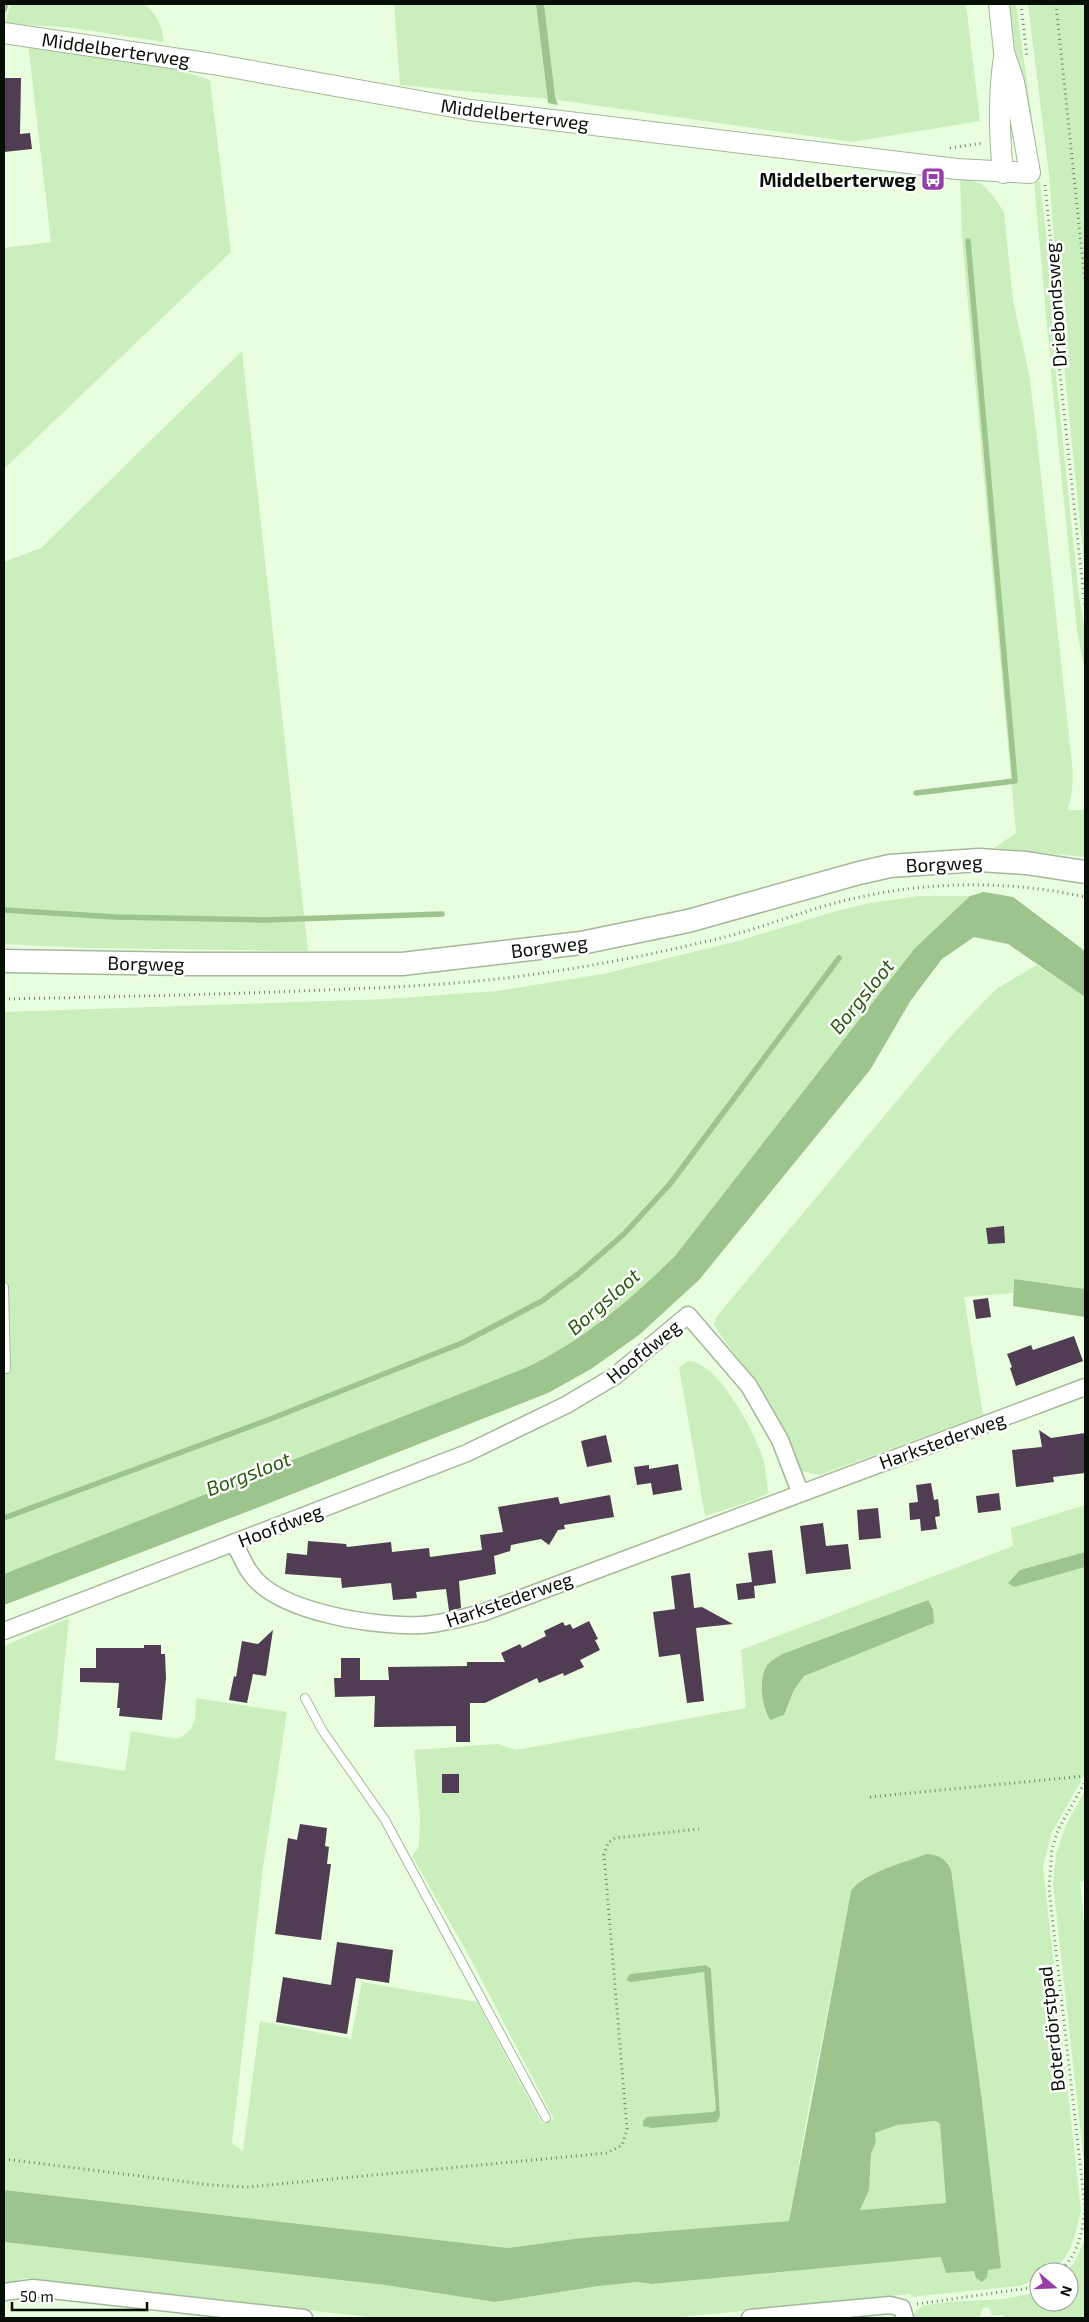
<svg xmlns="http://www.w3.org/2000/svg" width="1089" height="2322" viewBox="0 0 1089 2322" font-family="'Exo 2',sans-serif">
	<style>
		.green { fill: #cbeebd; fill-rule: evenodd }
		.water { fill: #9dc48d; fill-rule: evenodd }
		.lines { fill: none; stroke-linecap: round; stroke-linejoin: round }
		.stream { stroke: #9dc48d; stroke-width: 5.5 }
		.building { fill: #503c53 }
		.service-casing { stroke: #a3b89b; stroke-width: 10 }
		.minor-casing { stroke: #a3b89b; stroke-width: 19 }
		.tertiary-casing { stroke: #a3b89b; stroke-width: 22 }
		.secondary-casing { stroke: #a3b89b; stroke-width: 25 }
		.path { stroke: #768571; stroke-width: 3; stroke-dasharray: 1 4; stroke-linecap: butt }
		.service { stroke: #fff; stroke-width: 8 }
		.minor { stroke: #fff; stroke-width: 16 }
		.tertiary { stroke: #fff; stroke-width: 20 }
		.secondary { stroke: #fff; stroke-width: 22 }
		.labels { text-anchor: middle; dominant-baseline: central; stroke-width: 5; stroke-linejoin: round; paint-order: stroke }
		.street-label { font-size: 19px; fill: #080f06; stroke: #fff }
		.poi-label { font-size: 19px; font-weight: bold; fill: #080f06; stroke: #fff; text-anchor: end }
		.water-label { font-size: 20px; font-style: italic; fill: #2a5b0d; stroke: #fff }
	</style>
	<rect width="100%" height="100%" fill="#e8fedf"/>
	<!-- green -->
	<g class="green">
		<path d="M11,4H145C157,15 162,25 164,42L66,27L4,24Z"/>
		<path d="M394,4H536L547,99L400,85Z"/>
		<path d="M544,4H966L980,121L852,142L558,100L555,96Z"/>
		<path d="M1008,4H1016L1039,167L1016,64Z"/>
		<path d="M1028,4H1085V573L1063,356L1049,175Z"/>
		<path d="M28,44L153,62L210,80L231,252L4,469V248L51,242Z"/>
		<path d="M960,177L982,184L994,197L1004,212L1013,300L1029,374L1037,438L1073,773L1072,791L1068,810H1085V857L994,848L1016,833L962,237Z"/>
		<path d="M1034,181L1040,182L1049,258L1055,365L1079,596L1085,629V673L1077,630L1053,393Z"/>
		<path d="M242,351L308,951L88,948L4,944V562L41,548Z"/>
		<path d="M919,896H970L915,948L675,1256C631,1299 582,1342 525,1368L4,1574V1012L386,999L497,991L603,974L738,941L836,911L870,903Z"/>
		<path d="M1037,965L1085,997V1289L1014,1279L1013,1293L964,1297L983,1415L820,1475L801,1471C788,1440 774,1405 753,1378C740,1359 725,1344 714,1324L717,1316L952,1035L996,989Z"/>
		<path d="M688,1361C718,1361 757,1435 764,1462C766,1472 767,1483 768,1493L754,1500L705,1516L679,1367Z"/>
		<path d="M1085,1505V1552L1020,1570L1014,1587L1085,1567V1774L1052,1832L1043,1866L1081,2210C1076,2233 1069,2272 1039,2272V2279L1019,2286L911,2297V2294L670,2318H378L25,2278L4,2285V2242L385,2285L495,2302L599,2286L638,2282L652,2284L941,2257L988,2270L1000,2268L982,2101L851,1891L808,2111L789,2221L581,2238L508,2248L4,2190V1646L69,1618L55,1760L125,1771L131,1731L178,1739C198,1727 195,1719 196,1698L287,1712L263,1868L232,2143L243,2151L260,2021L351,2039L362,1982L477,2002L542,2124L554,2119L469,1956L412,1856L419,1846L420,1817L414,1750L498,1744L516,1750L746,1708L741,1650L1013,1546L1011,1528ZM927,1600L933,1608L804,1676L794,1690L787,1709L770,1720C759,1702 763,1683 768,1664L782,1654ZM706,1965L720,2110L717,2122L714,2112L716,2110L704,1972L626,1979L630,1974Z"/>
		<path d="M1085,1790V1881L1080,1882L1085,1932V2172L1053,1884L1056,1854L1066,1825Z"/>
		<path d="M936,2121L940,2124L946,2203L860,2210L869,2190L871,2154L876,2142L875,2133L897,2125Z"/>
		<path d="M1085,2239V2318H1005L1004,2315L992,2316L989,2307L983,2308L979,2318H915L914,2314C918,2310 921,2306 927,2305C964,2297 1004,2305 1039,2290V2302H1069V2272H1065L1074,2263Z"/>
	</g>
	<!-- water -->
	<g class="water">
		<path d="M536,4H544L555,96L558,105L548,103Z"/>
		<path d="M984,892L1013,897L1085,951V997L1008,944L974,937L942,959L911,1000L870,1070L699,1280L639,1335L591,1369L548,1393L267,1504L4,1605V1574L525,1368C582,1342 631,1299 675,1256L915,948L970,896Z"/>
		<path d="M1014,1279L1085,1289V1317L1013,1306Z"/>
		<path d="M1085,1552V1567L1014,1587L1008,1583L1020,1570Z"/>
		<path d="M928,1600L933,1609L934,1623L804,1676L794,1690L784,1715L770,1720C762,1707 757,1676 769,1663C772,1660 778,1657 782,1654Z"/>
		<path d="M927,1854C939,1855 946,1859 951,1870L982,2101L1001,2268L988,2270L987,2277L982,2282L976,2278L974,2271L946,2273L941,2257L652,2284L638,2282L599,2286L495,2302L385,2285L4,2242V2190L508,2248L581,2238L789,2221L851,1891C863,1873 906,1862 927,1854ZM936,2121L940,2124L946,2203L860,2210L869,2190L871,2154L876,2142L875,2133L897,2125Z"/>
		<path d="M706,1965L711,1969L720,2116L717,2122L652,2128L643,2126V2121L647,2117L713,2112L716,2110L704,1972L631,1982L626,1980L630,1974Z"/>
	</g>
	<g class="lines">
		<!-- stream -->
		<g class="stream">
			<path d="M4,10L6,4"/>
			<path d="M916,793L1015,781L968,241"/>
			<path d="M4,910L115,917L264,920L442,914"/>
			<path d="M4,1518L273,1418L462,1343L542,1301L578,1274L624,1234L670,1184L839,958"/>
		</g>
	</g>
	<!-- building -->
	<g class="building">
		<path d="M4,78H21L20,134L30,133L32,149L4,152Z"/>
		<path d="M1004,1226L1005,1243L988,1244L986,1228Z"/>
		<path d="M988,1298L991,1317L976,1319L973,1300Z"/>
		<path d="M1074,1336L1083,1361L1016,1386L1010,1368L1012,1367L1007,1354L1031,1345L1033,1350Z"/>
		<path d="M1039,1430L1051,1438L1085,1433V1473L1053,1477L1054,1482L1016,1487L1012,1450L1042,1447Z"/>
		<path d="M606,1435L612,1462L587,1467L581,1441Z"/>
		<path d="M678,1464L682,1490L653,1495L651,1483L637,1485L634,1467L649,1465V1469Z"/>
		<path d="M931,1483L934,1500L938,1499L940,1516L935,1517L937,1529L921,1531L920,1519L910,1520L909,1503L918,1502L916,1485Z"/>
		<path d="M999,1493L1001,1510L978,1513L976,1496Z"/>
		<path d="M610,1495L614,1517L564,1525L565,1529L558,1530L549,1545L541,1539L511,1545L510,1551L494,1556L496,1574L459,1581L461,1608L449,1611L446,1589L416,1592L417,1598L393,1600L391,1583L342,1588L341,1578L285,1574L287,1553L307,1555L308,1541L346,1544L347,1547L391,1542L392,1552L429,1548L430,1557L482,1550L480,1535L503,1532L498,1507L558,1497L560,1504Z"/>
		<path d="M878,1508L881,1538L859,1540L857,1510Z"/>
		<path d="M823,1523L826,1546L848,1544L851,1569L806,1574L800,1526Z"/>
		<path d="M772,1550L776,1583L754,1586L755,1598L738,1600L736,1584L752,1582L748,1553Z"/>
		<path d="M690,1573L694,1608L702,1607L733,1624L696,1628L704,1701L687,1703L680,1654L659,1657L653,1612L675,1609L671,1576Z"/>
		<path d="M589,1621L598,1639L595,1640L600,1650L580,1660L584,1667L564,1676L563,1673L539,1683L537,1678L485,1703H470V1742H456V1726L374,1727L375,1696L335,1697L334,1678H341V1658H360V1680H389L388,1667L467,1666V1662H505L501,1653L520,1644L522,1648L546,1636L544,1631L563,1622L565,1626L570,1624L573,1629Z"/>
		<path d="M273,1630L266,1676L253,1674L247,1703L229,1700L234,1676L236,1677L242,1641L258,1644Z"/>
		<path d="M144,1645H161V1654H165L166,1678L162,1720L119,1716L120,1708H117L119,1683L80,1682V1668H96V1648H144Z"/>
		<rect x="442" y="1774" width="17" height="19"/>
		<path d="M300,1824L327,1828L325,1846L329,1847L327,1864H331L321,1940L275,1934L288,1838L297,1840Z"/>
		<path d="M337,1942L393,1950L389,1983L356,1978L347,2034L276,2022L283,1977L331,1985Z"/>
	</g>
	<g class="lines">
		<!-- service casing -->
		<g class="service-casing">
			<g id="service">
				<path d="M4,1287L6,1369"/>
				<path d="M305,1698L322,1730L385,1820L546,2118"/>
			</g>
		</g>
		<!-- minor casing -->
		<g class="minor-casing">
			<g id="minor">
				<path d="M234,1543C240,1553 244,1565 251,1574C279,1613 376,1627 422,1625C442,1624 462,1618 482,1613L1085,1387"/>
				<path d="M4,1631L467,1453L566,1405L615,1376L688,1315L749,1386L780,1440L800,1492"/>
				<path d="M4,2292L33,2288L304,2318"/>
				<path d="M750,2318L890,2305L902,2308L905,2318"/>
			</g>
		</g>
		<!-- tertiary casing -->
		<g class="tertiary-casing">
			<g id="tertiary">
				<path d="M4,33L213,64L470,110L957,169L1030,173L1014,82L1004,52L999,4"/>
				<path d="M1003,173C999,133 998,96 1004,57"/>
			</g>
		</g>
		<!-- secondary casing -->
		<g class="secondary-casing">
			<path id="secondary" d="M4,961L188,964H402L581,943L688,921L859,873L890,866L979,860L1026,863L1085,872"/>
		</g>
		<!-- path -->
		<g class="path">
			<path d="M1021,4L1027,57"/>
			<path d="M1056,4L1085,282"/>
			<path d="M950,148L983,143"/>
			<path d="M1045,185L1055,284L1058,356L1085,607"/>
			<path d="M4,999C103,997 202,995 300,991C372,988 443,986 514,977C585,968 655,954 725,937C767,926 808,909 851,899C927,881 1009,880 1085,897"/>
			<path d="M870,1797L1085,1776"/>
			<path d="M4,2159L211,2185L247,2187L607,2153L622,2145L627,2129L604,1855L608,1843L615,1838L699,1829"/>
			<path d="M1058,2272C1078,2257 1083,2231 1085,2207L1049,1889L1052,1849L1058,1830L1085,1782"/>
			<path d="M917,2304L1036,2287L1039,2285"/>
		</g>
		<!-- service -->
		<use href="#service" class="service"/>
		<!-- minor -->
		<use href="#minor" class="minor"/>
		<!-- tertiary -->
		<use href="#tertiary" class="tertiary"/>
		<!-- secondary -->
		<use href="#secondary" class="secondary"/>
	</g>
	<!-- icons -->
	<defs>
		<g id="bus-square" transform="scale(1.25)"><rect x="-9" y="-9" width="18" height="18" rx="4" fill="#973da7" stroke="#fff"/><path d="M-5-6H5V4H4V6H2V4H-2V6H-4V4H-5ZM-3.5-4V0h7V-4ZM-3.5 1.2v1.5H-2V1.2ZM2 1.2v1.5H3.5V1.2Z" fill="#fff"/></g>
	</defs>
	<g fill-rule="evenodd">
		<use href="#bus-square" x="933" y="179"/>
	</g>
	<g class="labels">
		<!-- street labels -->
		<g class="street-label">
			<text transform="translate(116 49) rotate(8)">Middelberterweg</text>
			<text transform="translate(515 114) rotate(7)">Middelberterweg</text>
			<text transform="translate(1055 305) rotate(-94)">Driebondsweg</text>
			<text transform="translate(944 863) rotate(-3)">Borgweg</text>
			<text transform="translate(549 946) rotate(-7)">Borgweg</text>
			<text transform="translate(146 963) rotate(1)">Borgweg</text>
			<text transform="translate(643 1351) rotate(-39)">Hoofdweg</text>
			<text transform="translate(942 1440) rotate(-20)">Harkstederweg</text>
			<text transform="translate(280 1525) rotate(-21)">Hoofdweg</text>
			<text transform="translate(509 1599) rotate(-19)">Harkstederweg</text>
			<text transform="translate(1051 2029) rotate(-96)">Boterdörstpad</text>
		</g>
		<!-- poi labels -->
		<g class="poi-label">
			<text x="916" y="179">Middelberterweg</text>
		</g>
		<!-- water labels -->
		<g class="water-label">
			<text transform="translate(861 996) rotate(-51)">Borgsloot</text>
			<text transform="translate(603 1301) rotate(-41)">Borgsloot</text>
			<text transform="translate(248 1473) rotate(-21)">Borgsloot</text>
		</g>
	</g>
	<!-- border -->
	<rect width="1089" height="2322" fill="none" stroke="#080f06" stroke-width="10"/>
	<!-- north arrow -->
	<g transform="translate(1054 2287) rotate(109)"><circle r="24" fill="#ffffff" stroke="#9c9f9b"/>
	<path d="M0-4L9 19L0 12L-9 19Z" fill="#973da7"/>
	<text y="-8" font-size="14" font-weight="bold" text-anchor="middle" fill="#080f06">N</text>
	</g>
	<!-- scale -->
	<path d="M12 2302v8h135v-8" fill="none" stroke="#080f06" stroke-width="2.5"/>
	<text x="20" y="2302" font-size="15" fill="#080f06" stroke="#ffffff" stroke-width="4" paint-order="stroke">50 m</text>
</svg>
